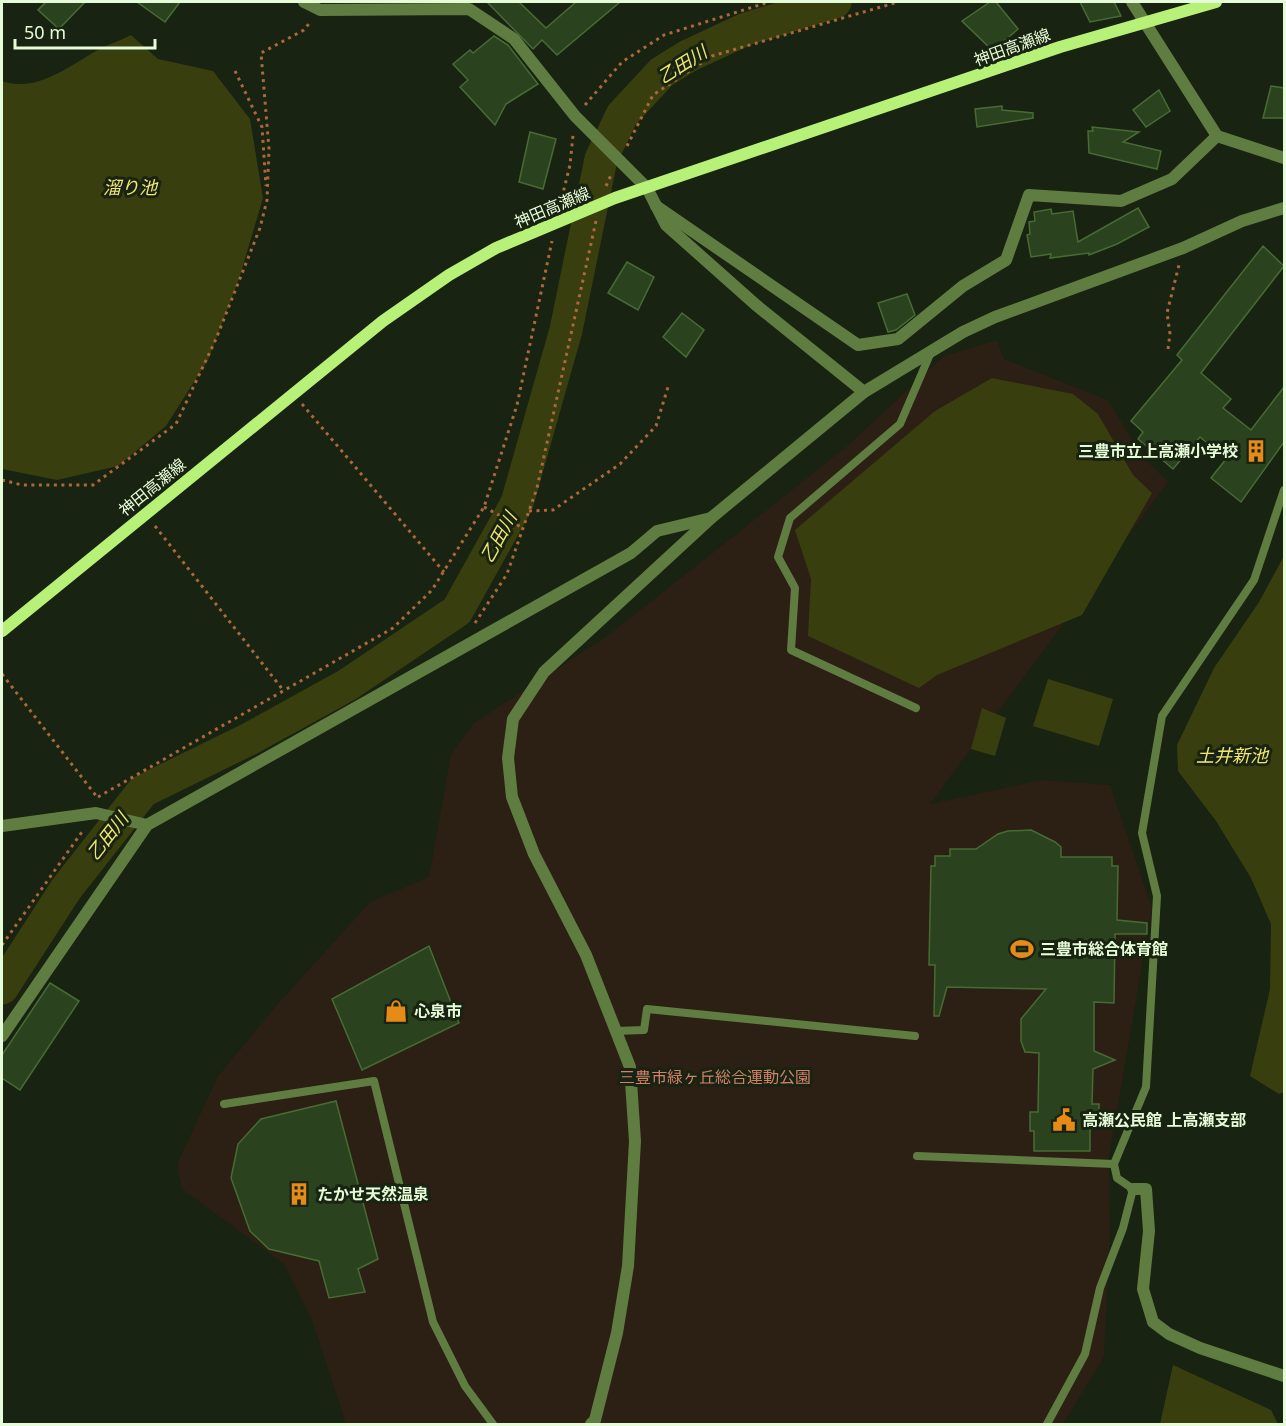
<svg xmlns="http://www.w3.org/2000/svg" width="1286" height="1426" viewBox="0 0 1286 1426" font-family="'Noto Sans','Noto Sans JP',sans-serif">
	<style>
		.green { fill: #2c1f14 }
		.water { fill: #393e0f }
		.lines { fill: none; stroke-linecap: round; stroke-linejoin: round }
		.river { stroke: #393e0f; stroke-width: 33 }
		.building { fill: #2b421f; stroke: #476c33; stroke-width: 1.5 }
		.path { stroke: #aa683b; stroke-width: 3; stroke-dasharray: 3 4.5; stroke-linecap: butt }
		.service { stroke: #5f7d41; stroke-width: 8 }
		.minor { stroke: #5f7d41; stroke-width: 12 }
		.tertiary { stroke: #5f7d41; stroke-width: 12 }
		.secondary { stroke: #b7f178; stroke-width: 12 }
		.labels { text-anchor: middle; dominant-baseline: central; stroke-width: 6; stroke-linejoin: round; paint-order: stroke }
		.street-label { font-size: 16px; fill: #e6fbd7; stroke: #182311 }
		.poi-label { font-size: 16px; font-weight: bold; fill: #e6fbd7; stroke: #182311; text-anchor: start }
		.park-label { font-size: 16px; fill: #d4806a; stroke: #182311 }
		.water-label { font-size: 18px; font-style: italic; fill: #f0e670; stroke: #182311 }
	</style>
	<rect width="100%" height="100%" fill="#182311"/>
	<!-- green -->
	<path class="green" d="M997,340L1004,359L1108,400L1141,455L1168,482L930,804L1042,780L1110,785L1152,908L1109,1157L1110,1239L1104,1357L1063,1424H346L312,1320L284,1264L182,1189L177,1164L218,1076L276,1006L370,902L429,877L451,754L474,723L610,634L845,448L944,356Z"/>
	<!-- water -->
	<g class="water">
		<path d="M131,35L158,59L213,71L250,119L263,198L239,279L208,360L166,426L118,466L57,480L2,469V81C36,93 68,67 96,51C107,45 119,41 131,35Z"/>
		<path d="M992,378L1073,394L1098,414L1133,475L1152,493L1082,615L937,675L919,688L808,636L811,579L795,530L935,411Z"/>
		<path d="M1284,556V1092L1279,1094L1250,1076L1270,989L1271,924L1251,878L1216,821L1178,771L1177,745L1214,668L1259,602Z"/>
		<path d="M1048,679L1113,699L1099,746L1033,726Z"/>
		<path d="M982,708L1006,718L995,756L971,749Z"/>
		<path d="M1173,1365L1271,1410L1278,1424H1160Z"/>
	</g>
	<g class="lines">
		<!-- river -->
		<path class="river" d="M2,988L66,889L143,791L251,738L347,685L457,611L517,503L566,330L601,159L622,115L662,72L688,56L746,29L835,2"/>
	</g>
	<!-- building -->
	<g class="building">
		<path d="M46,2H85L59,29L38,10Z"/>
		<path d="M137,2H180L165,22Z"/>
		<path d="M487,2H519L546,28L576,2H620L557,55L542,40L533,49Z"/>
		<path d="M990,2H996L1018,29L993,51L962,21Z"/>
		<path d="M1080,2H1114L1121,16L1090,22Z"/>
		<path d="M494,36L508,45L538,84L506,104L495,125L460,87L468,80L453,64L470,50L473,53Z"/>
		<path d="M1271,86L1284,88V118H1263Z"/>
		<path d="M1159,90L1170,111L1146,127L1133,110Z"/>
		<path d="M1002,106V110L1033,113V118L977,127L975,109Z"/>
		<path d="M1092,127L1139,132L1123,142L1161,151L1157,169L1089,153L1088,131H1093Z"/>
		<path d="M530,132L556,139L543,189L519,182Z"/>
		<path d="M1138,208L1149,227L1117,244L1089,255V253L1050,258L1051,254L1031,257L1027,235L1030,234L1029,222L1035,221L1034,212L1051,209L1052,214L1073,211L1078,242Z"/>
		<path d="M1263,246L1284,266L1201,373L1231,399L1223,408L1251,430L1284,387V442L1241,502L1211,478L1226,459L1200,437L1173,469L1138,439L1143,432L1131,421L1182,360L1177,355Z"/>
		<path d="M627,262L654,277L638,310L608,293Z"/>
		<path d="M907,294L915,315L896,330L888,332L878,303Z"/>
		<path d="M682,313L704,330L686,357L663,337Z"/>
		<path d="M1031,830L1055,842L1061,847V857H1112V866H1118L1117,920L1147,923V934H1115L1114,1003L1094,1002V1051L1115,1060L1093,1069L1092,1104H1099V1128H1090V1151H1034V1131H1030V1112H1038L1039,1053L1025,1052L1021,1041V1019L1046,989L947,987L939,1016H934L935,965H929L931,866H935V856H950V849H976L998,834L1008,831Z"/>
		<path d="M429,946L459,1023L362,1070L332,999Z"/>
		<path d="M50,983L79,1001L20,1090L2,1078V1055Z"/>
		<path d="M336,1101L378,1259L358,1269L365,1292L329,1298L319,1261L269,1249L250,1231L231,1178L238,1144L261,1119Z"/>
	</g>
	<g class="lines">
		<!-- path -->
		<g class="path">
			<path d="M235,71L262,127L266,186"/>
			<path d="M585,105L622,62L664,35L769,2"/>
			<path d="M627,146L653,95L712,56L898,2"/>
			<path d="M606,186L612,173"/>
			<path d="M560,205L570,165L573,135"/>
			<path d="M1168,349L1170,334L1167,313L1179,265"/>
			<path d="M302,404L444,572"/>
			<path d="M2,480L22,485H93L176,424L216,339L260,228L267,200L269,149L261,53L304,30L311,21"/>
			<path d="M484,507L523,528"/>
			<path d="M529,511L553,510L620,464L656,426L668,387"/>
			<path d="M155,526L283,690"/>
			<path d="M475,623L507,574L537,488L596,221"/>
			<path d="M2,674L97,797"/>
			<path d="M98,797L393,628L432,590L484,507L517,405L552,241"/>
			<path d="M2,945L84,829"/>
		</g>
		<!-- service -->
		<g class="service">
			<path d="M916,708L791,650L795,588L778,557L790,518L900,424L931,352"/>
			<path d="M616,1031L644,1030L647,1009L915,1036"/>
			<path d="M224,1104L374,1081L433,1322L465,1386L493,1424"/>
			<path d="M917,1156L1114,1164"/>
			<path d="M1047,1424L1085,1354L1100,1288L1123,1228L1133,1189L1117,1178L1114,1164L1146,1087L1157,896L1142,833L1162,716L1254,580L1284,490"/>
		</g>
		<!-- minor -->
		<g class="minor">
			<path d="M304,2L320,10L469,9L514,39L575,116L647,188"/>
			<path d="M1132,2L1217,136L1284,158"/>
			<path d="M656,206L858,345L898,339L963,286L1006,260L1029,195L1121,201L1172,179L1217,136"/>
			<path d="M864,392L963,332L995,317L1183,248L1242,221L1284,208"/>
			<path d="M2,826L96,813L147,825"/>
			<path d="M2,1036L147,825L631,553L657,531L711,518"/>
			<path d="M1133,1189H1146L1149,1231L1143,1289L1153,1322L1169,1334L1200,1348L1284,1376"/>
		</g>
		<!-- tertiary -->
		<path class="tertiary" d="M591,1424L595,1420L617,1333L628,1266L635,1141L630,1067L586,955L534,854L512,797L508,758L513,719L544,672L711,518L864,392L756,305L666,225L647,188"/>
		<!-- secondary -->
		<path class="secondary" d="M2,631L383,321L449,275L496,248L615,198L1060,47L1216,2"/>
	</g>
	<!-- icons -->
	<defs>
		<g id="building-bare" transform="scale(1.8)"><path d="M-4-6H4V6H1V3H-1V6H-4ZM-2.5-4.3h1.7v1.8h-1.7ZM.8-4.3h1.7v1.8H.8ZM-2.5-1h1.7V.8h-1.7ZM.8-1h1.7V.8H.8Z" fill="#e68b18" stroke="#182311" stroke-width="2.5" paint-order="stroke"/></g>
		<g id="stadium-bare" transform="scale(1.8)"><path d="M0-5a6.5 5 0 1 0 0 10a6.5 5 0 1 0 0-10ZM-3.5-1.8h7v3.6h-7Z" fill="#e68b18" stroke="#182311" stroke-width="2.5" paint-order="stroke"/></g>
		<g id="shop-bare" transform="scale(1.8)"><path d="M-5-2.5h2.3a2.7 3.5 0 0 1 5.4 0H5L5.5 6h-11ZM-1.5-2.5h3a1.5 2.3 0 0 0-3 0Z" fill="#e68b18" stroke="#182311" stroke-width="2.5" paint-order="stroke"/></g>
		<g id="civic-bare" transform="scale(1.8)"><path d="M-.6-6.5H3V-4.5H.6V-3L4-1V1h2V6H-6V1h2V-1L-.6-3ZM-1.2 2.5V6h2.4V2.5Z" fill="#e68b18" stroke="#182311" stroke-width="2.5" paint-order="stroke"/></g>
	</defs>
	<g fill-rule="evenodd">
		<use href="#building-bare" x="1256" y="451"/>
		<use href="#stadium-bare" x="1022" y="949"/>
		<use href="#shop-bare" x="396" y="1011"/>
		<use href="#civic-bare" x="1064" y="1120"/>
		<use href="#building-bare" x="299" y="1194"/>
	</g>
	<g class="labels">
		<!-- street labels -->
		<g class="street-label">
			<text transform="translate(1012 47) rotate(-20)">神田高瀬線</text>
			<text transform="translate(552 207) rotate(-23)">神田高瀬線</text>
			<text transform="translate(152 487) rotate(-39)">神田高瀬線</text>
		</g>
		<!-- poi labels -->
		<g class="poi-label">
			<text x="1238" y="451" text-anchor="end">三豊市立上高瀬小学校</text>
			<text x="1040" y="949">三豊市総合体育館</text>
			<text x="414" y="1011">心泉市</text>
			<text x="1082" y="1120">高瀬公民館 上高瀬支部</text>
			<text x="317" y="1194">たかせ天然温泉</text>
		</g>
		<!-- park labels -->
		<g class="park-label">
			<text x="715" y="1077">三豊市緑ヶ丘総合運動公園</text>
		</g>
		<!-- water labels -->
		<g class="water-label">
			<text transform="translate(682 64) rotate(-32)">乙田川</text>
			<text x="130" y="187">溜り池</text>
			<text transform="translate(498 537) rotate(-61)">乙田川</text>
			<text x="1232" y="755">土井新池</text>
			<text transform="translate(107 836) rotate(-52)">乙田川</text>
		</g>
	</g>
	<!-- border -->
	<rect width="1286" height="1426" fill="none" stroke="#e6fbd7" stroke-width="6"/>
	<!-- scale -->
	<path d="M15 39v9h140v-9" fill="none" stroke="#e6fbd7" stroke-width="3"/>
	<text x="24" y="39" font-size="18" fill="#e6fbd7" stroke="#182311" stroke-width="4.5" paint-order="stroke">50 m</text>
</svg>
